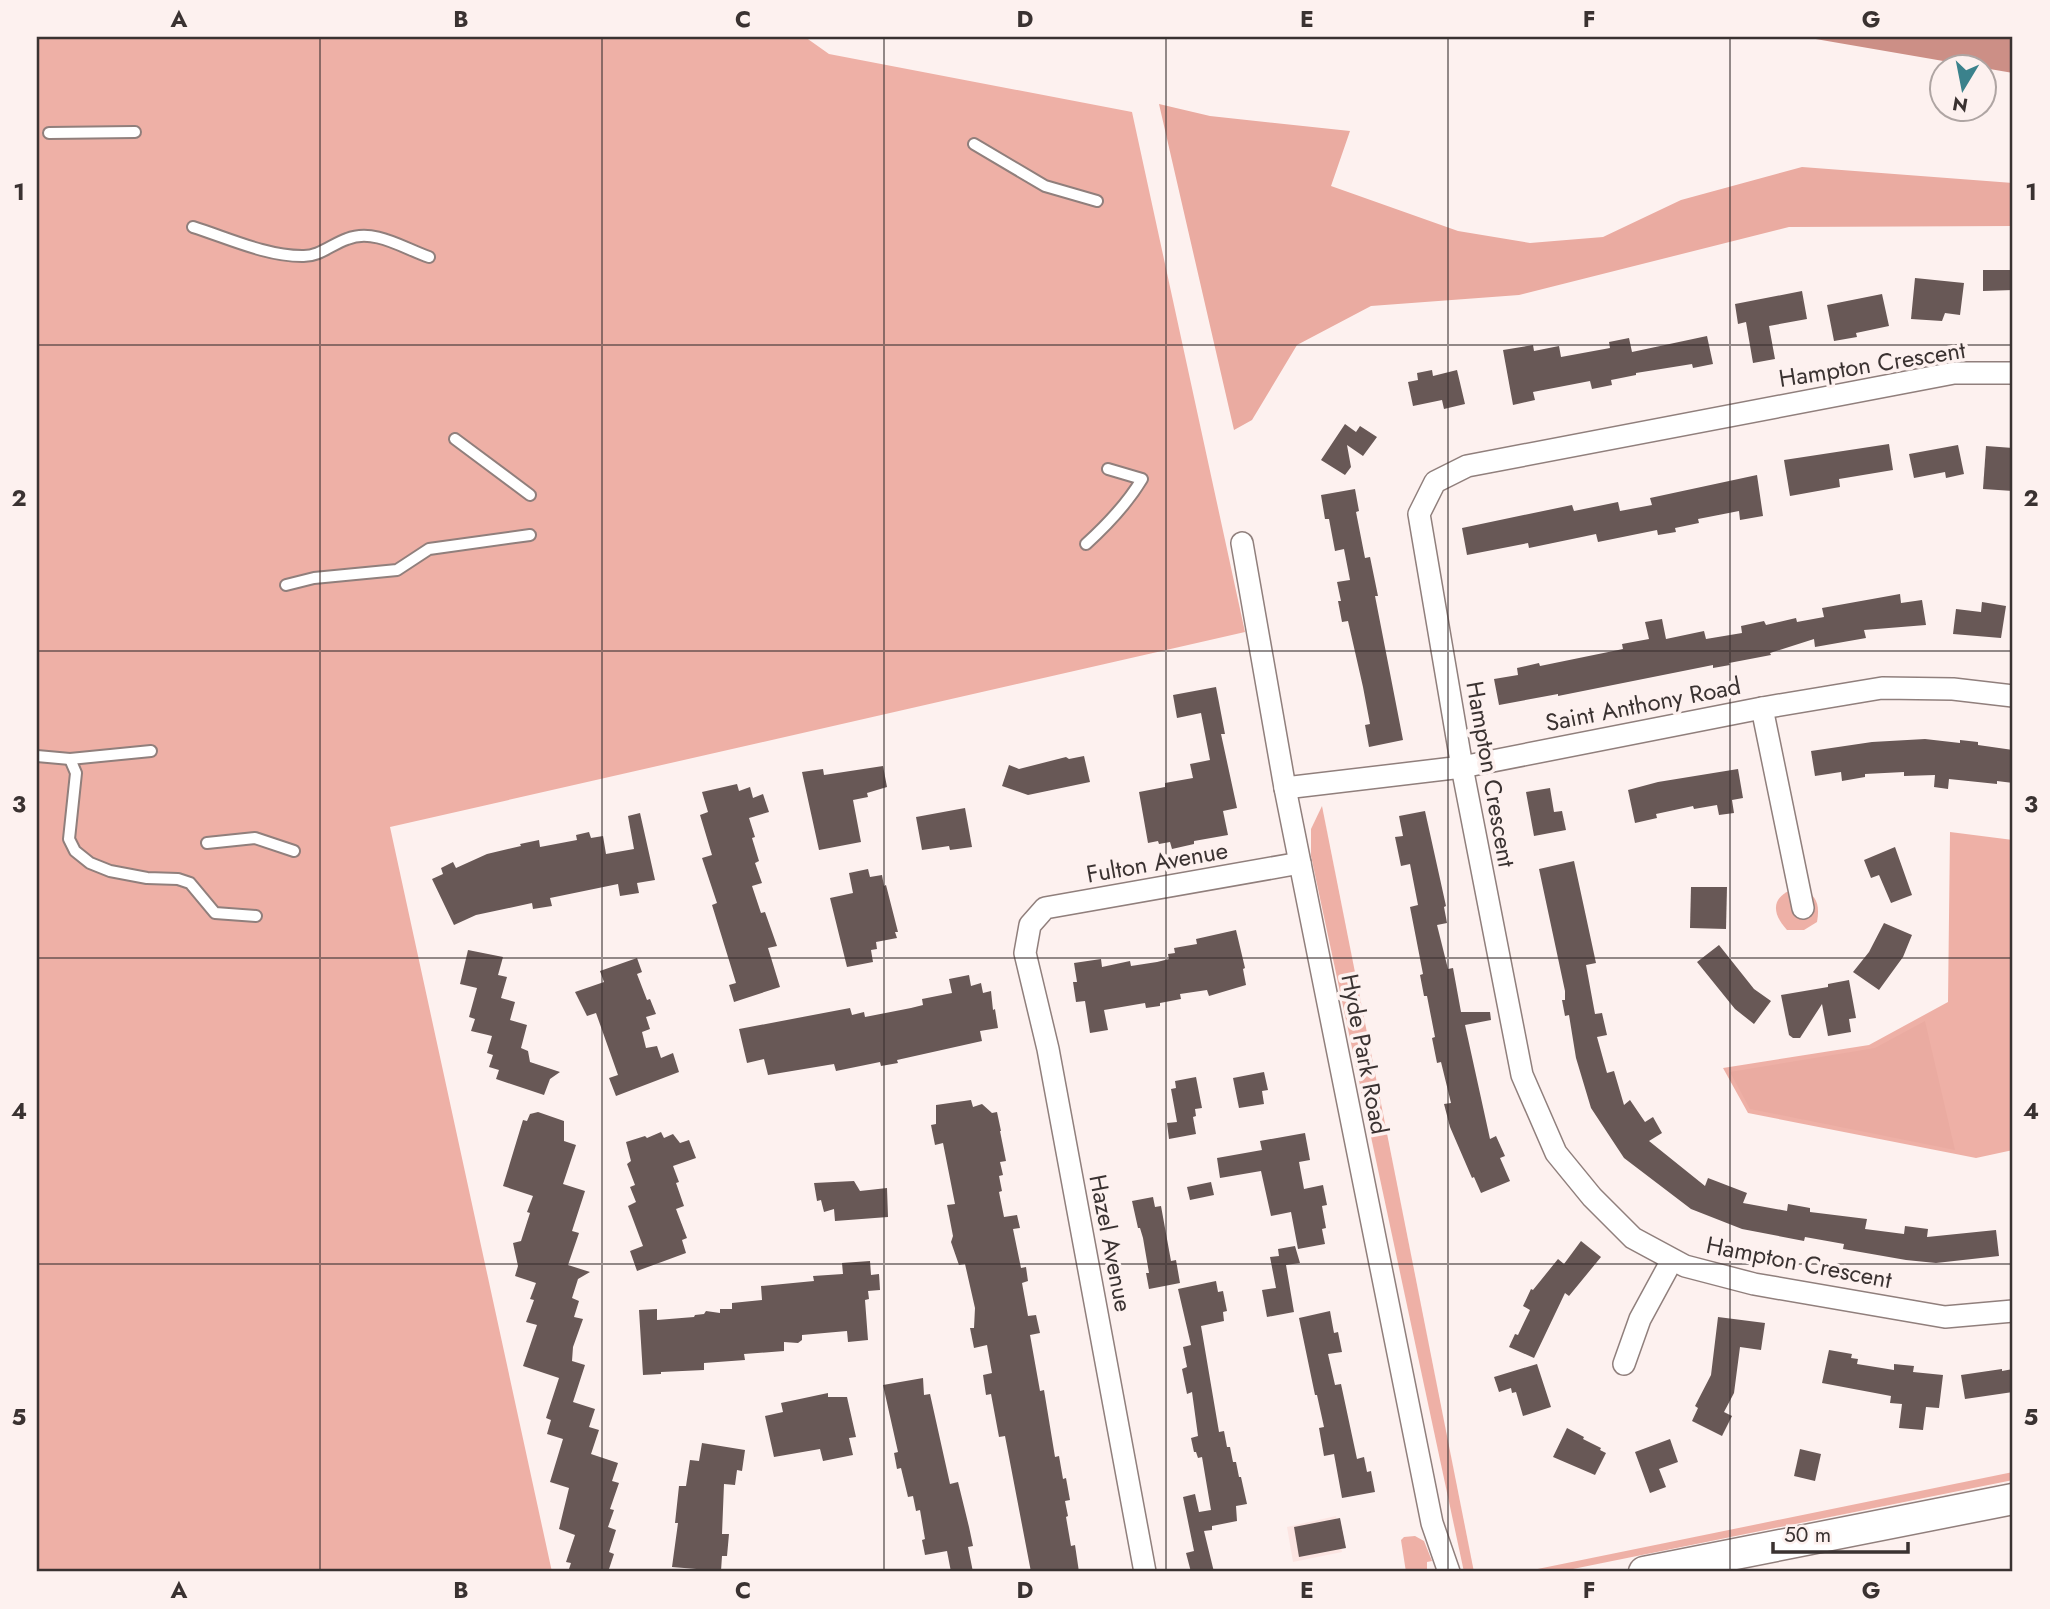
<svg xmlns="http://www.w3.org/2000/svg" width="2050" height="1609" viewBox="0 0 2050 1609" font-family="Jost,sans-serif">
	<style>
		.built { fill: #fce5e2 }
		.green { fill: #eeb0a6 }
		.forest { fill: #eaaba1 }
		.water { fill: #cc8f86 }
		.building { fill: #685856 }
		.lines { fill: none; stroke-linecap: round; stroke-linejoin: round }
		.lane-casing { stroke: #907f7c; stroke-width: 14 }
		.street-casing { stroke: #907f7c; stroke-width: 24 }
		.secondary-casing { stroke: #907f7c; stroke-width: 33 }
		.lane { stroke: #fff; stroke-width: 10 }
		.street { stroke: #fff; stroke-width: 21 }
		.secondary { stroke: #fff; stroke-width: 30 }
		.grid { fill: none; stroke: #3a3231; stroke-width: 2; stroke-opacity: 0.55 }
		.labels { text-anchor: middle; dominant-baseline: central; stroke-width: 7; stroke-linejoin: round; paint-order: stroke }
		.street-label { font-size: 24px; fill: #3a3231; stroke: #fdf1ef }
		.neatline { fill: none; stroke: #3a3231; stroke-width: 2.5 }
		.grid-label { font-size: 23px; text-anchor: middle; font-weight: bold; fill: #3a3231 }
	</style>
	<rect width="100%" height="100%" fill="#fdf1ef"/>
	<!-- built -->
	<path class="built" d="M1336,1516L1342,1552L1293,1562L1287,1527Z"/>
	<!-- green -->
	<g class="green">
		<path d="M37,37H805L829,54L1132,112L1245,632L390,827L552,1572H37Z"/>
		<path d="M1322,806L1474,1572H1464L1311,856V829Z"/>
		<path d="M1950,832L2013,840V1150L1976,1158L1748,1113L1723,1068L1869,1045L1948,1002Z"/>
		<path d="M1801,887C1817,896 1820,904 1817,922L1804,930H1787C1768,909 1774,893 1801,887Z"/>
		<path d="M2013,1472V1480L1558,1572H1523Z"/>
		<path d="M1415,1536L1424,1541L1432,1561L1427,1562V1572H1406L1401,1540L1404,1537Z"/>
	</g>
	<!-- forest -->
	<g class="forest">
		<path d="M1159,104L1210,116L1350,131L1331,186L1458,231L1530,243L1603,237L1681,200L1802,167L2013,183V226L1789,227L1519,295L1371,306L1297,345L1252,420L1234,430Z"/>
		<path d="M1925,1021L1955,1150L1750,1109L1730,1072L1875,1048Z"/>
	</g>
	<!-- water -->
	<path class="water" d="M1804,37H2013V73Z"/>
	<!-- building -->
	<g class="building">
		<path d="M1983,270H2013V290L1983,291Z"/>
		<path d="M1915,278L1964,283L1960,315L1945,313L1942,321L1911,319Z"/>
		<path d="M1802,291L1807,319L1769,326L1775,359L1753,363L1746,322L1738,324L1735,304Z"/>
		<path d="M1882,294L1889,326L1856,333L1857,337L1834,341L1827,305Z"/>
		<path d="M1707,336L1713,364L1693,368L1692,364L1636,373V375L1611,380L1612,385L1592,389L1590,381L1533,392L1535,400L1513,405L1503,350L1533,345L1534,351L1559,346L1561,357L1610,348L1609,342L1629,338L1632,352Z"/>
		<path d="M1432,370L1433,376L1457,370L1465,404L1444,409L1442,400L1413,406L1408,382L1418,380L1417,373Z"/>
		<path d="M1345,424L1356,432L1360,426L1377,437L1363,456L1347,445L1351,467L1345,475L1321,460Z"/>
		<path d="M1889,444L1893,470L1839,479L1840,487L1790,496L1784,460Z"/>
		<path d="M1958,445L1964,474L1946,478L1945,472L1914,478L1909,454Z"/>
		<path d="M1986,446L2013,448V491L1983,489Z"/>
		<path d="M1757,475L1763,516L1740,520L1739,511L1698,519L1699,523L1675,528L1676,532L1658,535L1657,530L1598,542L1596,534L1529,548L1528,543L1467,555L1462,528L1572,505L1574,511L1618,502L1620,511L1652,505L1650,498Z"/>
		<path d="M1355,489L1359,511L1356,512L1365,558L1370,557L1378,596H1375L1403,740L1369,747L1365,725L1370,724L1363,687L1348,621L1342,622L1338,601H1341L1337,582L1350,580L1344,549L1335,551L1329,519H1325L1321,495Z"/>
		<path d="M1900,594L1901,603L1922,600L1926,625L1864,630L1866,638L1815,647L1814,639L1770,653L1771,655L1729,663L1730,665L1713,668V665L1558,696V694L1499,705L1494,679L1518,675L1517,668L1539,663L1540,666L1623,649L1622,644L1649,639L1645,622L1662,619L1666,639L1704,631L1706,639L1742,633L1741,626L1764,621L1766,625L1796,618L1797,622L1824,617L1822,608Z"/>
		<path d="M1982,602L2006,606L2001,638L1953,634L1956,609L1981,612Z"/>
		<path d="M1216,687L1225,734H1221L1237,808L1223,811L1228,835L1194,841V844L1172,849L1170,842L1159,844L1158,841L1148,843L1139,792L1165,787V783L1193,778L1190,764L1210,760L1201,713L1177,718L1173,695Z"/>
		<path d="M1925,739L1960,743V740L1978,742V745L2013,750V783L1997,781V784L1949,779L1948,789L1934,787L1935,775L1904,776V772L1865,774V777L1842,781L1841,772L1815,776L1811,751L1872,742Z"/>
		<path d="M1084,756L1090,782L1028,795L1002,786L1009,765L1019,769L1066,757L1069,759Z"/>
		<path d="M883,766L887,787L867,793L868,797L853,800L861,842L819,850L802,772L823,769L824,775Z"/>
		<path d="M1738,769L1743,798L1732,800L1734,813L1719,815L1717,805L1694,809L1693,806L1656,814L1657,818L1635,823L1628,790L1658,782Z"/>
		<path d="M737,784L739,791L750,787L753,798L763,794L769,812L749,818L755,837L752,838L759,861L755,863L762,883L752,886L761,913L765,912L777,946L768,948L780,987L734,1002L729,985L736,983L712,905L717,903L702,858L712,855L700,815L708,812L702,792Z"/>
		<path d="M1550,788L1554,812L1562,811L1566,830L1534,836L1526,792Z"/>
		<path d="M965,808L972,847L950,850L949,846L922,850L916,817Z"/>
		<path d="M1425,811L1446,906L1444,907L1447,923L1437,925L1448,969L1453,968L1461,1012H1490L1491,1020L1465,1025L1490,1139L1496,1136L1505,1156L1500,1158L1510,1181L1481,1193L1474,1177L1472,1178L1450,1127L1444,1104L1451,1103L1441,1062L1437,1063L1432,1038L1435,1037L1427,996H1424L1420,975L1423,974L1410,907L1418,905L1410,864L1401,866L1395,837L1403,836L1399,816Z"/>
		<path d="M640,813L655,880L637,883L639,893L620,896L618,884L550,898L552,906L533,909L532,903L476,915L454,925L432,879L443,874L441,868L453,862L456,868L487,854L521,846L520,844L539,840L540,847L577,840L576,835L589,832L591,838L603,836L606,854L634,849L628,816Z"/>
		<path d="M1895,847L1912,895L1891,903L1879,875L1871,878L1864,860Z"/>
		<path d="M1574,861L1596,963L1586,965L1595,1014L1602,1013L1607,1035L1597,1037L1607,1073L1614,1071L1624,1105L1630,1100L1645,1122L1653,1117L1662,1133L1649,1141L1705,1186L1708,1178L1747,1193L1743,1203L1787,1211L1788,1204L1810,1208V1212L1867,1219L1865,1229L1904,1234L1905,1226L1928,1229L1927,1237L1996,1230L1999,1256L1936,1263L1906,1260L1843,1249L1844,1244L1805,1237L1804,1241L1742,1229L1691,1209L1624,1158L1591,1108L1576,1058L1569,1015L1565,1016L1562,1000H1565V991L1539,869Z"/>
		<path d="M868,869L870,877L882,875L884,886L886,885L898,932H895L897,938L876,942L877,949L871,950L873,962L847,967L830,898L853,893L849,873Z"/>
		<path d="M1691,887H1727L1726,929L1690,928Z"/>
		<path d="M1884,923L1912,935L1903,957L1879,990L1853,972L1869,952Z"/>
		<path d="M1236,930L1245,968L1243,969L1246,985L1209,996L1207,990L1180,994L1181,999L1160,1003V1006L1146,1008L1145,1003L1104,1010L1108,1030L1090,1033L1085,1001L1076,1002L1073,982H1077L1074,963L1101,959L1102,967L1130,961L1131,966L1157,962L1169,959L1168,954L1175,953L1174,948L1197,944L1196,939Z"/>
		<path d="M1719,945L1754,989L1771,1001L1754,1024L1735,1009L1697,962Z"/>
		<path d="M468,950L503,957L498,975L507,977L501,998L515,1002L510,1020L527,1025L521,1048L528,1051L530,1062L560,1072L550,1079L544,1095L496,1079L499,1070L489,1067L493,1055L487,1053L492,1036L471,1031L475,1019L469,1017L477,988L460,984Z"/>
		<path d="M637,958L642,972L637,974L647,1000L650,999L656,1014L646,1017L650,1029L642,1032L646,1048L657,1046L661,1058L673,1053L679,1072L616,1096L609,1078L618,1075L596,1013L587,1016L575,992L604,982L600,971Z"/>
		<path d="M969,975L971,986L981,983L983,993L991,991L993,1010L995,1009L998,1028L980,1031L982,1041L897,1060L898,1063L881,1066L880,1062L836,1071L834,1064L768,1075L764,1059L747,1063L739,1029L850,1008L852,1015L864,1012L865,1017L911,1008L923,1005L922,999L952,993L949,979Z"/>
		<path d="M1849,980L1856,1018L1849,1019L1851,1032L1828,1036L1822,1004L1800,1038H1793L1789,1035L1781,995L1828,987V984Z"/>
		<path d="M1264,1072L1268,1090L1262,1091L1264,1104L1239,1108L1233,1078Z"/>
		<path d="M1196,1077L1202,1108L1195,1109L1196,1116L1193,1117L1196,1134L1169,1139L1167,1123L1177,1122L1171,1089L1176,1088L1175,1081Z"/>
		<path d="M971,1100L973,1107L982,1104L992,1113L997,1112L1001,1131H1000L1006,1161L1000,1162L1003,1175L999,1176L1002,1191L999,1192L1004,1217L1017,1215L1020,1228L1013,1229L1021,1268L1026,1267L1028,1281L1022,1283L1028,1316L1036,1315L1040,1333L1030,1335L1040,1391L1044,1390L1055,1457L1059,1456L1063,1479L1066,1478L1070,1500L1065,1501L1068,1516L1066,1517L1071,1546L1075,1545L1079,1572H1031L1005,1436L999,1437L991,1394L986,1395L983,1375L992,1373L987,1345L974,1348L970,1328H974L975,1308L965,1264L959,1265L951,1242L953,1236L947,1205L955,1204L943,1143L935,1145L931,1125L936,1124V1105Z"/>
		<path d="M538,1112L564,1121V1141L576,1145L563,1184L585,1191L572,1231L579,1233L568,1265L590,1272L578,1279L572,1298L579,1301L574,1317L583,1319L573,1347L572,1361L585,1365L573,1402L595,1409L589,1427L599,1430L591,1454L618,1463L612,1481L619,1483L610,1509L614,1510L608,1527L616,1530L609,1552L614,1554L608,1572H568L571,1563L566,1562L575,1535L559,1529L569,1488L550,1482L563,1439L547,1434L551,1420L546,1418L559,1378L523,1366L537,1325L526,1322L534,1300L530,1299L536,1283L515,1276L518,1266L513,1243L521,1241L530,1213L527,1212L533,1196L503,1186L523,1120L527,1121L530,1114Z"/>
		<path d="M661,1132L664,1138L673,1134L680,1143L689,1140L696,1158L673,1166L679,1182L676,1183L684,1206L676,1209L687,1238L682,1240L686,1253L637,1271L630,1251L643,1246L628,1206L636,1202L630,1187L635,1185L627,1164L631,1161L626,1142L645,1136L647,1138Z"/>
		<path d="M1305,1133L1310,1160L1299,1162L1304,1189L1323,1185L1327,1205L1322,1206L1326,1228L1322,1229L1325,1244L1298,1249L1291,1212L1271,1216L1261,1171L1220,1178L1217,1158L1262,1150L1260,1141Z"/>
		<path d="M854,1181L860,1191L887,1188L888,1217L835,1221L834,1209L824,1212L821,1200L817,1201L814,1183Z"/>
		<path d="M1211,1182L1214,1195L1190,1200L1187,1187Z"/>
		<path d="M1153,1197L1155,1207L1161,1206L1171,1261L1176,1260L1180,1283L1149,1289L1146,1273H1149L1143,1238L1140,1228H1138L1132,1201Z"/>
		<path d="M1581,1241L1601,1257L1569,1296L1565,1293L1534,1358L1509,1347L1515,1334L1518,1335L1530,1310L1523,1306L1531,1289L1533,1290L1558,1259L1564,1264Z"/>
		<path d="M1295,1246L1300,1263L1286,1265L1294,1312L1267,1317L1262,1290L1276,1288L1270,1257L1279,1256L1278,1249Z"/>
		<path d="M870,1261L871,1275L879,1274L880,1290L868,1291L869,1299L865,1300L868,1340L848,1342L847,1331L802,1335V1340L798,1343L784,1342V1351L744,1354L745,1360L704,1363V1370L661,1372V1374L643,1375L639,1310L657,1309V1320L694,1317L695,1315L704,1314L706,1311L720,1313V1309H732V1303L762,1300L761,1286L814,1281L813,1276L843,1274L842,1263Z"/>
		<path d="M1216,1281L1218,1292L1223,1291L1227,1311L1223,1312L1224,1321L1201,1326L1219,1432L1224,1431L1227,1447H1230L1233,1462H1236L1239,1477H1241L1247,1504L1236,1506L1237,1521L1212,1526V1530L1204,1531L1214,1572H1191L1186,1553L1194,1551L1183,1497L1195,1494L1199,1512L1211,1510L1202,1457L1198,1458L1196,1452H1194L1191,1438L1198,1436L1192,1392L1187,1394L1182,1369L1187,1367L1183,1347L1191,1345L1178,1289Z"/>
		<path d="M1330,1311L1334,1333L1338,1332L1342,1352L1328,1354L1335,1385L1341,1384L1357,1459L1364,1457L1367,1472L1371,1471L1375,1492L1342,1498L1334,1454L1324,1456L1319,1428L1324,1427L1317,1395H1315L1299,1318Z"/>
		<path d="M1718,1317L1765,1323L1761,1350L1740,1347L1734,1393L1724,1412L1732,1416L1722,1436L1692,1421L1698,1408L1695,1406L1711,1375Z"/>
		<path d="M1829,1350L1852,1354L1851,1358L1858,1359L1857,1364L1894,1370V1364L1914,1366L1913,1372L1943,1375L1939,1408L1926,1407L1923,1430L1899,1428L1902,1404L1890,1403L1891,1396L1822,1383Z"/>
		<path d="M1537,1364L1551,1407L1523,1416L1516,1392L1512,1393L1511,1388L1499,1392L1494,1377Z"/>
		<path d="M2002,1369V1371L2013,1369V1392L1965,1399L1961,1375Z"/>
		<path d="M923,1378L924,1395L930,1394L950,1484L958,1482L969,1527L973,1546L968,1547L973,1572H951L947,1551L925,1555L922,1540L925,1539L920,1510L916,1511L913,1496L908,1497L901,1468L897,1469L894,1453L898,1452L883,1385Z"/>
		<path d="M828,1393V1397H847L856,1437L849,1438L853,1455L823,1461L820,1449L774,1457L765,1416L783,1412L781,1403Z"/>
		<path d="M1567,1428L1584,1437L1583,1439L1601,1448L1600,1450L1606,1453L1595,1475L1553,1457Z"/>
		<path d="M1670,1439L1678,1462L1659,1469L1666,1487L1650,1493L1635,1452Z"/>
		<path d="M702,1443L745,1450L742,1471L737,1470L735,1485L724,1484L722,1534H729L727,1556H722L721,1571L672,1567L678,1523H675L679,1486H686L690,1460L699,1461Z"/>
		<path d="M1800,1449L1821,1454L1815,1481L1794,1476Z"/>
		<path d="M1340,1518L1346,1548L1299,1557L1294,1527Z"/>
	</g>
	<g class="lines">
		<!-- lane casing -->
		<g class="lane-casing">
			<g id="lane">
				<path d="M49,133L135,132"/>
				<path d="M974,144L1045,186L1097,201"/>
				<path d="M193,227C228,238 266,256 302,256C319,257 332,244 347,239C374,228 403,248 429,257"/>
				<path d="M455,439L530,495"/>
				<path d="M1086,544C1108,524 1127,504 1142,479L1108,469"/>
				<path d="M286,585L314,578L397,570L429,549L530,535"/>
				<path d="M37,756L70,759L151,751"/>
				<path d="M70,759L76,773L69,839L75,851L90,863L110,871L147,878L178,879L190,883L215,913L256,916"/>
				<path d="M207,843L255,838L294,851"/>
			</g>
		</g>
		<!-- street casing -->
		<g class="street-casing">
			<g id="street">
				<path d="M2013,373H1954L1467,466L1435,482L1419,514L1462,767L1522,1075L1556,1153L1592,1197L1633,1238L1685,1266L1754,1284L1945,1317L2013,1311"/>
				<path d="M1242,543L1285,788L1432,1523L1449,1572"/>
				<path d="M1762,708L1803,908"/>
				<path d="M1285,788L1462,767L1762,708L1882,688L1953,689L2013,696"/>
				<path d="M1624,1364L1640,1319L1672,1260"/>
				<path d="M1145,1572L1048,1049L1025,953L1030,925L1045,908L1300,863"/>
			</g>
		</g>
		<!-- secondary casing -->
		<g class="secondary-casing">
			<path id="secondary" d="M1644,1572L2013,1499"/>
		</g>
		<!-- lane -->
		<use href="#lane" class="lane"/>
		<!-- street -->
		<use href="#street" class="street"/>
		<!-- secondary -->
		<use href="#secondary" class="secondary"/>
	</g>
	<!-- grid -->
	<path class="grid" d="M320,37V1572M602,37V1572M884,37V1572M1166,37V1572M1448,37V1572M1730,37V1572M37,345H2013M37,651H2013M37,958H2013M37,1264H2013"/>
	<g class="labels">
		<!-- street labels -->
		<g class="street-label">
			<text transform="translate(1872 364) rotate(-9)">Hampton Crescent</text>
			<text transform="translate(1643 704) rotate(-11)">Saint Anthony Road</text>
			<text transform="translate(1491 774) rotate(80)">Hampton Crescent</text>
			<text transform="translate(1157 862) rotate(-10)">Fulton Avenue</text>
			<text transform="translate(1365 1054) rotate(79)">Hyde Park Road</text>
			<text transform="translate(1111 1243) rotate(79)">Hazel Avenue</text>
			<text transform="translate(1799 1262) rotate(11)">Hampton Crescent</text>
		</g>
	</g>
	<!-- border -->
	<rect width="2050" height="1609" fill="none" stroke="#fdf1ef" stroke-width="77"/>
	<!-- north arrow -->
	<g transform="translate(1963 88) rotate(190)"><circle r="33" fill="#fdf1ef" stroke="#afa5a3" stroke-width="2"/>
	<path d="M0-5L12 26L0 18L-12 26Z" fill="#3b828c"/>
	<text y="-10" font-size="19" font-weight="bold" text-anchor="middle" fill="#3a3231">N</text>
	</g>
	<!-- scale -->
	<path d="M1773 1542v10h135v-10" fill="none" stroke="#3a3231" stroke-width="3.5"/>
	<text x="1784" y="1542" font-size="21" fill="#3a3231" stroke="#fdf1ef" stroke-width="5" paint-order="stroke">50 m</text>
	<rect x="38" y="38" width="1973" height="1532" class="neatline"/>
	<g class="grid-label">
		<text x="179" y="27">A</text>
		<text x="461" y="27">B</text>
		<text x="743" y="27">C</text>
		<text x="1025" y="27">D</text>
		<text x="1307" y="27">E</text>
		<text x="1589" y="27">F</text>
		<text x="1871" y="27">G</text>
		<text x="19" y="200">1</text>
		<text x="2031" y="200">1</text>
		<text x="19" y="506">2</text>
		<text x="2031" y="506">2</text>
		<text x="19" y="812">3</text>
		<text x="2031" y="812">3</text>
		<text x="19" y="1119">4</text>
		<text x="2031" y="1119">4</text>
		<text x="19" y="1425">5</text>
		<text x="2031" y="1425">5</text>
		<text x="179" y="1598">A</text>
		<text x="461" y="1598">B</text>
		<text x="743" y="1598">C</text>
		<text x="1025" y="1598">D</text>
		<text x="1307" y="1598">E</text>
		<text x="1589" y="1598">F</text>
		<text x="1871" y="1598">G</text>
	</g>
</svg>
